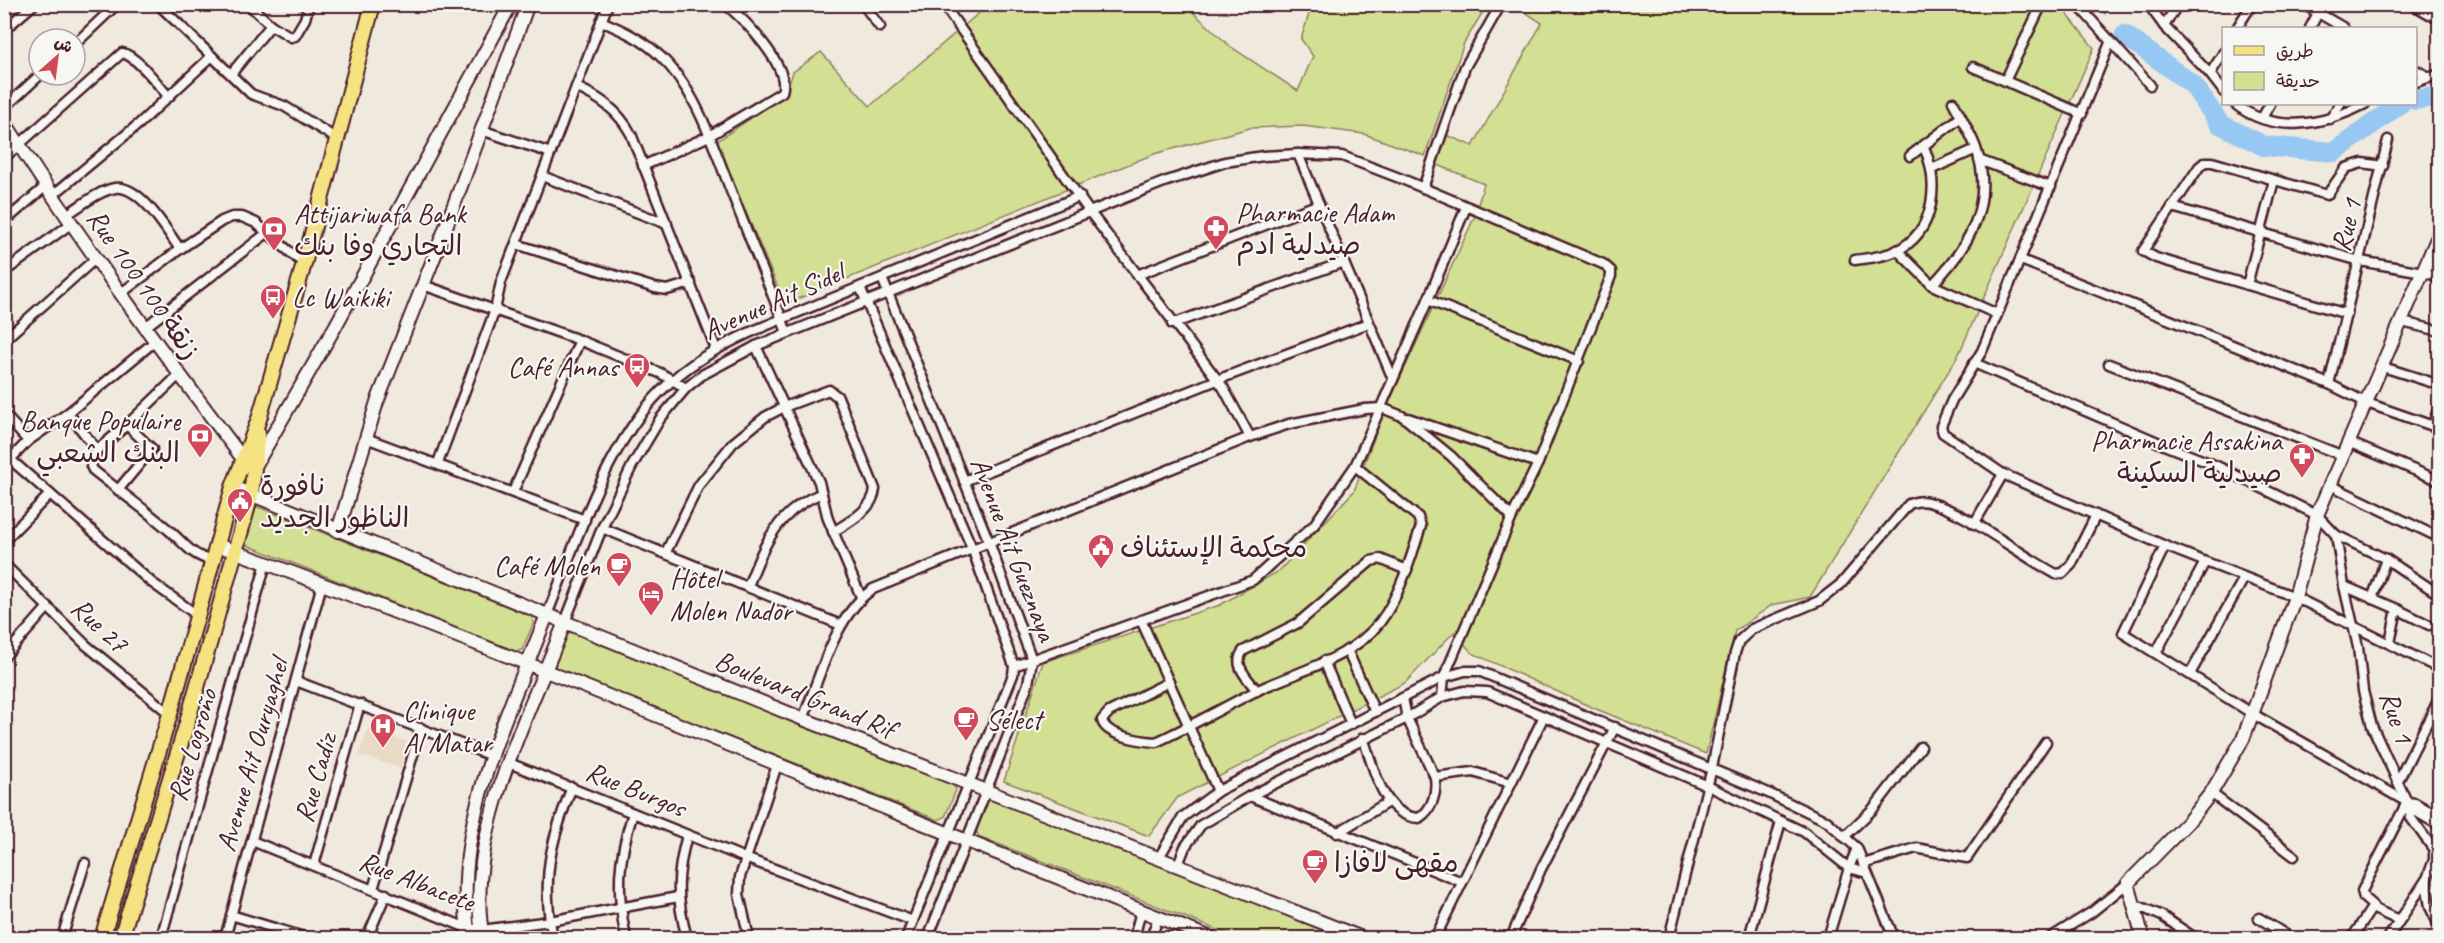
<svg xmlns="http://www.w3.org/2000/svg" width="2444" height="943" viewBox="0 0 2444 943" font-family="Caveat,'Playpen Sans Arabic',sans-serif">
	<style>
		.built { fill: #e9dac4 }
		.green { fill: #d3df92; stroke: #8e7f5e; stroke-width: 1.5 }
		.lines { fill: none; stroke-linecap: round; stroke-linejoin: round }
		.stream { stroke: #7884a3; stroke-width: 3 }
		.river { stroke: #96c8f3; stroke-width: 20 }
		.street-casing { stroke: #4a1f2b; stroke-width: 13 }
		.secondary-casing { stroke: #4a1f2b; stroke-width: 16 }
		.primary-casing { stroke: #4a1f2b; stroke-width: 18 }
		.street { stroke: #f6f6f2; stroke-width: 8 }
		.secondary { stroke: #f6f6f2; stroke-width: 12 }
		.primary { stroke: #f5e382; stroke-width: 14 }
		.labels { text-anchor: middle; dominant-baseline: central; stroke-width: 4.5; stroke-linejoin: round; paint-order: stroke }
		.poi-label { font-size: 28px; fill: #4a1f2b; stroke: #f6f6f2; text-anchor: start }
		.street-label { font-size: 28px; fill: #4a1f2b; stroke: #f6f6f2 }
	</style>
	<rect width="100%" height="100%" fill="#f0e9dd"/>
	<filter id="ink" filterUnits="userSpaceOnUse"><feTurbulence type="fractalNoise" baseFrequency=".0167" numOctaves="2"/><feDisplacementMap in="SourceGraphic" scale="12" xChannelSelector="R" yChannelSelector="G"/><feConvolveMatrix kernelMatrix="1 2 1 2 8 2 1 2 1" color-interpolation-filters="sRGB"/></filter>
	<g filter="url(#ink)">
		<!-- built -->
		<path class="built" d="M368,729L407,742L400,768L359,755Z"/>
		<!-- green -->
		<g class="green">
			<path d="M976,5H1185L1231,47L1298,91L1313,56L1301,39L1309,14L1300,5H1487L1464,43L1425,156L1364,134L1303,126L1250,128L1154,154L785,304L716,142L785,95L793,72L821,52L870,106L980,12Z"/>
			<path d="M1514,5H2060L2094,48L1958,356L1810,597L1772,605L1735,631L1706,754L1589,706L1472,653L1454,632L1405,683L1178,797L1149,836L1004,781L1043,662L1220,605L1279,571L1354,491L1380,422L1474,218L1484,184L1433,163L1444,134L1473,146L1542,23Z"/>
			<path d="M256,506L530,615L534,622L522,650L515,651L247,545L244,542L252,507Z"/>
			<path d="M571,631L952,782L956,790L945,817L938,820L556,668L554,663L567,632Z"/>
			<path d="M994,799L1342,938H1238L978,836L976,829L987,801Z"/>
		</g>
		<g class="lines">
			<!-- stream -->
			<path class="stream" d="M2099,4L2105,13"/>
			<!-- river -->
			<g class="river">
				<path d="M2125,35L2193,85L2220,124L2264,146L2334,152L2400,104"/>
				<path d="M2416,100L2440,96"/>
			</g>
			<!-- street casing -->
			<g class="street-casing">
				<g id="street">
					<path d="M158,4L251,94L284,106L337,139"/>
					<path d="M248,4L271,25L291,37L295,36L305,19L309,4"/>
					<path d="M863,4L880,27"/>
					<path d="M943,4L1089,211L1223,387L1250,437"/>
					<path d="M2077,4L2150,85"/>
					<path d="M2148,4L2164,26L2210,74L2224,92"/>
					<path d="M2303,4L2344,28"/>
					<path d="M2412,4L2440,20"/>
					<path d="M601,21C622,30 644,40 660,56C699,92 715,153 735,201C752,245 771,289 787,333"/>
					<path d="M2164,26L2178,4"/>
					<path d="M2237,28L2252,4"/>
					<path d="M2310,28L2318,13"/>
					<path d="M4,30L34,4"/>
					<path d="M75,44L117,4"/>
					<path d="M1973,67L2082,114"/>
					<path d="M2416,70L2429,77"/>
					<path d="M231,74L271,25"/>
					<path d="M2210,74L2224,52"/>
					<path d="M2005,81L2042,4"/>
					<path d="M2416,82L2440,74"/>
					<path d="M576,87C600,98 618,110 631,134L716,349"/>
					<path d="M2235,104C2274,135 2324,125 2365,104"/>
					<path d="M4,108L40,75"/>
					<path d="M2262,118L2270,104"/>
					<path d="M2330,119L2340,104"/>
					<path d="M481,130L551,153"/>
					<path d="M1298,154L1393,379"/>
					<path d="M1910,156L1961,117"/>
					<path d="M4,158L122,53C136,55 159,86 169,97"/>
					<path d="M1979,160L2051,187"/>
					<path d="M643,166L709,136L782,92C791,67 744,19 725,4"/>
					<path d="M1932,169L1976,149"/>
					<path d="M542,176L667,224"/>
					<path d="M1423,188L1465,67L1501,4"/>
					<path d="M53,195L140,123L212,56"/>
					<path d="M2172,207L2360,261L2423,272L2440,277"/>
					<path d="M66,215C81,206 98,191 115,188C140,184 167,231 180,249"/>
					<path d="M4,222L46,186"/>
					<path d="M516,244L655,288L667,290L691,283"/>
					<path d="M1897,250L1932,285L1997,314"/>
					<path d="M1855,260C1869,258 1883,257 1896,251C1936,232 1940,181 1923,145"/>
					<path d="M2021,260L2329,384L2367,403L2433,426L2440,431"/>
					<path d="M4,272L72,223"/>
					<path d="M1137,275L1319,204"/>
					<path d="M882,278L989,542L1032,660L1028,684L1022,700L928,938"/>
					<path d="M423,285L574,338L660,373L686,388"/>
					<path d="M1932,285C1969,247 1995,203 1976,148C1970,132 1961,117 1953,102"/>
					<path d="M2247,285L2274,180"/>
					<path d="M860,287L972,548L1014,666L1013,675L906,938"/>
					<path d="M120,294L180,249L222,221L232,217H242L256,223L304,264"/>
					<path d="M1428,300L1579,361"/>
					<path d="M2347,314L2156,258L2143,251L2199,167L2205,162H2212L2327,195L2346,168L2362,163L2383,166"/>
					<path d="M2402,322L2440,331"/>
					<path d="M1172,324L1344,262"/>
					<path d="M144,328L267,233"/>
					<path d="M4,340L95,259"/>
					<path d="M756,346L819,482L828,519L861,597"/>
					<path d="M1974,363L2169,447L2217,466L2317,515L2336,535L2344,586L2358,647L2363,691L2372,726L2407,802L2411,818L2434,850V860L2427,879V888L2430,907L2440,927"/>
					<path d="M2109,364L2341,455"/>
					<path d="M2383,367L2440,385"/>
					<path d="M179,375L127,425L97,450L91,466L93,470C119,491 146,510 171,532C187,546 190,554 212,561"/>
					<path d="M2329,384L2388,140"/>
					<path d="M68,413L97,450"/>
					<path d="M4,414L28,441"/>
					<path d="M1408,418L1538,463"/>
					<path d="M2433,426L2440,403"/>
					<path d="M366,438L585,520"/>
					<path d="M2348,442L2440,481"/>
					<path d="M11,460L151,582L197,615"/>
					<path d="M438,463L495,310L501,282L608,4"/>
					<path d="M4,466L28,441L68,413L154,342"/>
					<path d="M2003,474L2165,546L2295,597L2440,669"/>
					<path d="M964,481L1217,380L1369,323"/>
					<path d="M2330,485L2440,538"/>
					<path d="M118,490L152,449L127,425"/>
					<path d="M513,492L580,340"/>
					<path d="M1974,524L2003,474L1943,433L1941,426L1952,400L1982,351L2110,43"/>
					<path d="M602,528L841,625"/>
					<path d="M2336,535L2386,559L2440,595"/>
					<path d="M4,541L50,494"/>
					<path d="M2165,546L2123,633L2253,714L2407,802L2415,803L2440,817"/>
					<path d="M666,552L699,485L733,443L765,417L784,407L829,390L838,397L875,489C873,510 849,522 833,532"/>
					<path d="M4,564L86,645L170,714"/>
					<path d="M748,586C765,543 777,511 822,493"/>
					<path d="M2344,586L2397,609L2390,643"/>
					<path d="M2372,599L2386,559"/>
					<path d="M2397,609L2429,625"/>
					<path d="M547,615C576,543 605,447 661,391C687,364 720,346 753,331L1080,196"/>
					<path d="M1141,620L1218,791"/>
					<path d="M565,622L602,528L632,466L660,419L686,388L702,375L756,346L1164,182L1225,162L1263,156L1298,154L1342,156L1402,179L1603,264L1611,271V276L1538,463L1512,517L1444,677L1442,697"/>
					<path d="M1347,650L1375,712"/>
					<path d="M2156,653L2205,562"/>
					<path d="M4,657L48,607"/>
					<path d="M1324,661L1351,724"/>
					<path d="M1014,666L1253,580L1314,525L1355,466L1428,300L1466,207"/>
					<path d="M2190,674L2244,578"/>
					<path d="M296,681L492,756"/>
					<path d="M1169,682L1109,712L1102,720C1105,736 1142,741 1156,742C1191,726 1224,707 1258,690C1298,671 1352,659 1380,622C1399,598 1412,555 1421,526L1418,517L1355,466"/>
					<path d="M1257,691C1248,678 1232,666 1243,651L1298,623L1371,561L1380,559L1407,570"/>
					<path d="M1403,698L1407,718L1435,777"/>
					<path d="M803,719C819,679 836,613 873,589L1250,437L1289,424L1365,409L1382,408L1402,416L1451,456L1512,517"/>
					<path d="M1363,738C1374,767 1382,816 1419,818C1433,809 1437,792 1435,777L1473,772L1511,783"/>
					<path d="M509,763L745,858L913,921"/>
					<path d="M2398,781L2440,697"/>
					<path d="M2211,793L2294,856"/>
					<path d="M1250,796L1462,882"/>
					<path d="M2408,802L2415,811L2440,826"/>
					<path d="M1337,833L1388,802"/>
					<path d="M1844,837L1873,809L1921,747"/>
					<path d="M252,841L467,928L482,930L550,921L678,897"/>
					<path d="M1158,859L1183,817L1218,791L1444,677L1465,671H1479L1766,792L1827,821L1857,848L1894,938"/>
					<path d="M1863,864L1916,848L1967,858L2046,742"/>
					<path d="M314,865L360,704"/>
					<path d="M1177,867L1185,847L1201,825L1250,796L1407,718L1442,697L1464,691L1487,692L1708,786L1781,821L1804,832L1849,868L1867,873"/>
					<path d="M373,889L421,728"/>
					<path d="M2134,904L2162,916L2195,938"/>
					<path d="M2372,908L2396,919L2402,917L2426,880"/>
					<path d="M231,915L307,938"/>
					<path d="M2259,918L2291,938"/>
					<path d="M62,938L85,863"/>
					<path d="M161,938L266,563"/>
					<path d="M225,938L322,584"/>
					<path d="M367,938L386,894"/>
					<path d="M553,938C541,880 550,842 572,787"/>
					<path d="M626,938C616,891 618,859 633,813"/>
					<path d="M687,938C676,898 676,876 687,835"/>
					<path d="M749,938L739,894L740,877L777,765"/>
					<path d="M1134,938L1141,911"/>
					<path d="M1151,938L1158,918"/>
					<path d="M1435,938L1544,716"/>
					<path d="M1511,938L1541,869L1615,727"/>
					<path d="M1669,938L1712,768L1735,653L1739,641L1752,629L1819,601L1841,584L1909,504C1915,502 1921,500 1928,502C1967,512 2018,554 2056,574L2063,573L2071,565L2096,515"/>
					<path d="M1749,938L1781,821"/>
					<path d="M1828,938L1849,868L1857,848"/>
					<path d="M2050,938L2092,912L2128,883"/>
					<path d="M2352,938L2373,906L2364,898L2362,891L2407,802"/>
					<path d="M2388,938L2402,917"/>
				</g>
			</g>
			<!-- secondary casing -->
			<g class="secondary-casing">
				<g id="secondary">
					<path d="M4,121C78,238 160,349 243,459L255,466L335,327L511,4"/>
					<path d="M233,487L803,719L1362,938"/>
					<path d="M338,531L377,402L444,232L528,4"/>
					<path d="M217,545C551,667 879,809 1211,938"/>
					<path d="M469,938C451,826 507,717 547,615"/>
					<path d="M483,938C463,839 529,714 565,622"/>
					<path d="M2143,938L2128,883L2188,822L2211,793L2243,739L2295,597L2317,515L2440,232"/>
				</g>
			</g>
			<!-- primary casing -->
			<g class="primary-casing">
				<g id="primary">
					<path d="M102,938L170,714L233,487L259,419L304,264L373,4"/>
					<path d="M121,938L187,723L251,495L258,433"/>
				</g>
			</g>
			<!-- street -->
			<use href="#street" class="street"/>
			<!-- secondary -->
			<use href="#secondary" class="secondary"/>
			<!-- primary -->
			<use href="#primary" class="primary"/>
		</g>
	</g>
	<!-- icons -->
	<defs>
		<g id="pharmacy-pin" transform="scale(1.35)"><path d="M0 17L-7.5 6A9.5 9.5 0 1 1 7.5 6Z" fill="#d1495b" stroke="#f6f6f2"/><path d="M-2-6h4v4h4v4h-4v4h-4v-4h-4v-4h4Z" fill="#fff"/></g>
		<g id="bank-pin" transform="scale(1.35)"><path d="M0 17L-7.5 6A9.5 9.5 0 1 1 7.5 6Z" fill="#d1495b" stroke="#f6f6f2"/><path d="M-6-4H6V4H-6ZM0-2.3a2.3 2.3 0 1 0 0 4.6a2.3 2.3 0 1 0 0-4.6Z" fill="#fff"/></g>
		<g id="bus-pin" transform="scale(1.35)"><path d="M0 17L-7.5 6A9.5 9.5 0 1 1 7.5 6Z" fill="#d1495b" stroke="#f6f6f2"/><path d="M-5-6H5V4H4V6H2V4H-2V6H-4V4H-5ZM-3.5-4V0h7V-4ZM-3.5 1.2v1.5H-2V1.2ZM2 1.2v1.5H3.5V1.2Z" fill="#fff"/></g>
		<g id="civic-pin" transform="scale(1.35)"><path d="M0 17L-7.5 6A9.5 9.5 0 1 1 7.5 6Z" fill="#d1495b" stroke="#f6f6f2"/><path d="M-.6-6.5H3V-4.5H.6V-3L4-1V1h2V6H-6V1h2V-1L-.6-3ZM-1.2 2.5V6h2.4V2.5Z" fill="#fff"/></g>
		<g id="cafe-pin" transform="scale(1.35)"><path d="M0 17L-7.5 6A9.5 9.5 0 1 1 7.5 6Z" fill="#d1495b" stroke="#f6f6f2"/><path d="M-5.5-4.5H6V0H3Q3 3.5 0 3.5H-2.5Q-5.5 3.5-5.5 0ZM3-3.2v2h1.7v-2ZM-6 4.5H4V6H-6Z" fill="#fff"/></g>
		<g id="hotel-pin" transform="scale(1.35)"><path d="M0 17L-7.5 6A9.5 9.5 0 1 1 7.5 6Z" fill="#d1495b" stroke="#f6f6f2"/><path d="M-6-4.5h1.5V1H6V5H4.5V3h-9V5H-6ZM-4 0a1.8 1.8 0 1 1 3.6 0ZM.5 0V-2.5h3Q6-2.5 6 0Z" fill="#fff"/></g>
		<g id="hospital-pin" transform="scale(1.35)"><path d="M0 17L-7.5 6A9.5 9.5 0 1 1 7.5 6Z" fill="#d1495b" stroke="#f6f6f2"/><path d="M-5-5h3v3.5h4V-5h3V5h-3V1.5h-4V5h-3Z" fill="#fff"/></g>
	</defs>
	<g fill-rule="evenodd">
		<use href="#pharmacy-pin" x="1216" y="228"/>
		<use href="#bank-pin" x="274" y="229"/>
		<use href="#bus-pin" x="273" y="297"/>
		<use href="#bus-pin" x="637" y="366"/>
		<use href="#bank-pin" x="200" y="436"/>
		<use href="#pharmacy-pin" x="2302" y="456"/>
		<use href="#civic-pin" x="240" y="501"/>
		<use href="#civic-pin" x="1101" y="547"/>
		<use href="#cafe-pin" x="619" y="565"/>
		<use href="#hotel-pin" x="651" y="594"/>
		<use href="#cafe-pin" x="966" y="719"/>
		<use href="#hospital-pin" x="383" y="726"/>
		<use href="#cafe-pin" x="1315" y="862"/>
	</g>
	<g class="labels">
		<!-- poi labels -->
		<g class="poi-label">
			<text x="1236" y="212">Pharmacie Adam<tspan x="1236" dy="32">صيدلية ادم</tspan></text>
			<text x="294" y="213">Attijariwafa Bank<tspan x="294" dy="32">التجاري وفا بنك</tspan></text>
			<text x="292" y="297">Lc Waikiki</text>
			<text x="618" y="366" text-anchor="end">Café Annas</text>
			<text x="180" y="420" text-anchor="end">Banque Populaire<tspan x="180" dy="32">البنك الشعبي</tspan></text>
			<text x="2282" y="440" text-anchor="end">Pharmacie Assakina<tspan x="2282" dy="32">صيدلية السكينة</tspan></text>
			<text x="260" y="485">نافورة<tspan x="260" dy="32">الناظور الجديد</tspan></text>
			<text x="1120" y="547">محكمة الإستئناف</text>
			<text x="600" y="565" text-anchor="end">Café Molen</text>
			<text x="670" y="578">Hôtel<tspan x="670" dy="32">Molen Nador</tspan></text>
			<text x="403" y="710">Clinique<tspan x="403" dy="32">Al Matar</tspan></text>
			<text x="986" y="719">Sélect</text>
			<text x="1334" y="862">مقهى لافازا</text>
		</g>
		<!-- street labels -->
		<g class="street-label">
			<text transform="translate(2346 225) rotate(-76)">Rue 1</text>
			<text transform="translate(144 284) rotate(55)">Rue 100 زنقة 100</text>
			<text transform="translate(773 301) rotate(-24)">Avenue Ait Sidel</text>
			<text transform="translate(1014 549) rotate(69)">Avenue Ait Gueznaya</text>
			<text transform="translate(100 625) rotate(43)">Rue 27</text>
			<text transform="translate(805 694) rotate(22)">Boulevard Grand Rif</text>
			<text transform="translate(2397 717) rotate(71)">Rue 1</text>
			<text transform="translate(192 745) rotate(-74)">Rue Logroño</text>
			<text transform="translate(252 755) rotate(-74)">Avenue Ait Ouryaghel</text>
			<text transform="translate(315 778) rotate(-74)">Rue Cadiz</text>
			<text transform="translate(636 789) rotate(22)">Rue Burgos</text>
			<text transform="translate(417 881) rotate(21)">Rue Albacete</text>
		</g>
	</g>
	<!-- margin -->
	<rect width="2444" height="943" fill="none" stroke="#f6f6f2" stroke-width="24"/>
	<rect x="12" y="12" width="2420" height="919" fill="none" stroke="#4a1f2b" stroke-width="2" filter="url(#ink)"/>
	<!-- legend -->
	<rect x="2222" y="27" width="195" height="78" fill="#f6f6f2" stroke="#b1a0a2" stroke-width="1.5"/>
	<rect x="2234" y="46" width="30" height="9" fill="#f5e382" stroke="#b1a0a2" stroke-width="1.5"/>
	<text x="2276" y="57" font-size="18" fill="#4a1f2b">طريق</text>
	<rect x="2234" y="72" width="30" height="18" fill="#d3df92" stroke="#b1a0a2" stroke-width="1.5"/>
	<text x="2276" y="87" font-size="18" fill="#4a1f2b">حديقة</text>
	<!-- north arrow -->
	<g transform="translate(57 57) rotate(28)"><circle r="28" fill="#f6f6f2" stroke="#b1a0a2" stroke-width="1.5"/>
	<path d="M0-4.5L10 22L0 15L-10 22Z" fill="#d1495b"/>
	<text y="-9" font-size="16" font-weight="bold" text-anchor="middle" fill="#4a1f2b">ش</text>
	</g>
</svg>
